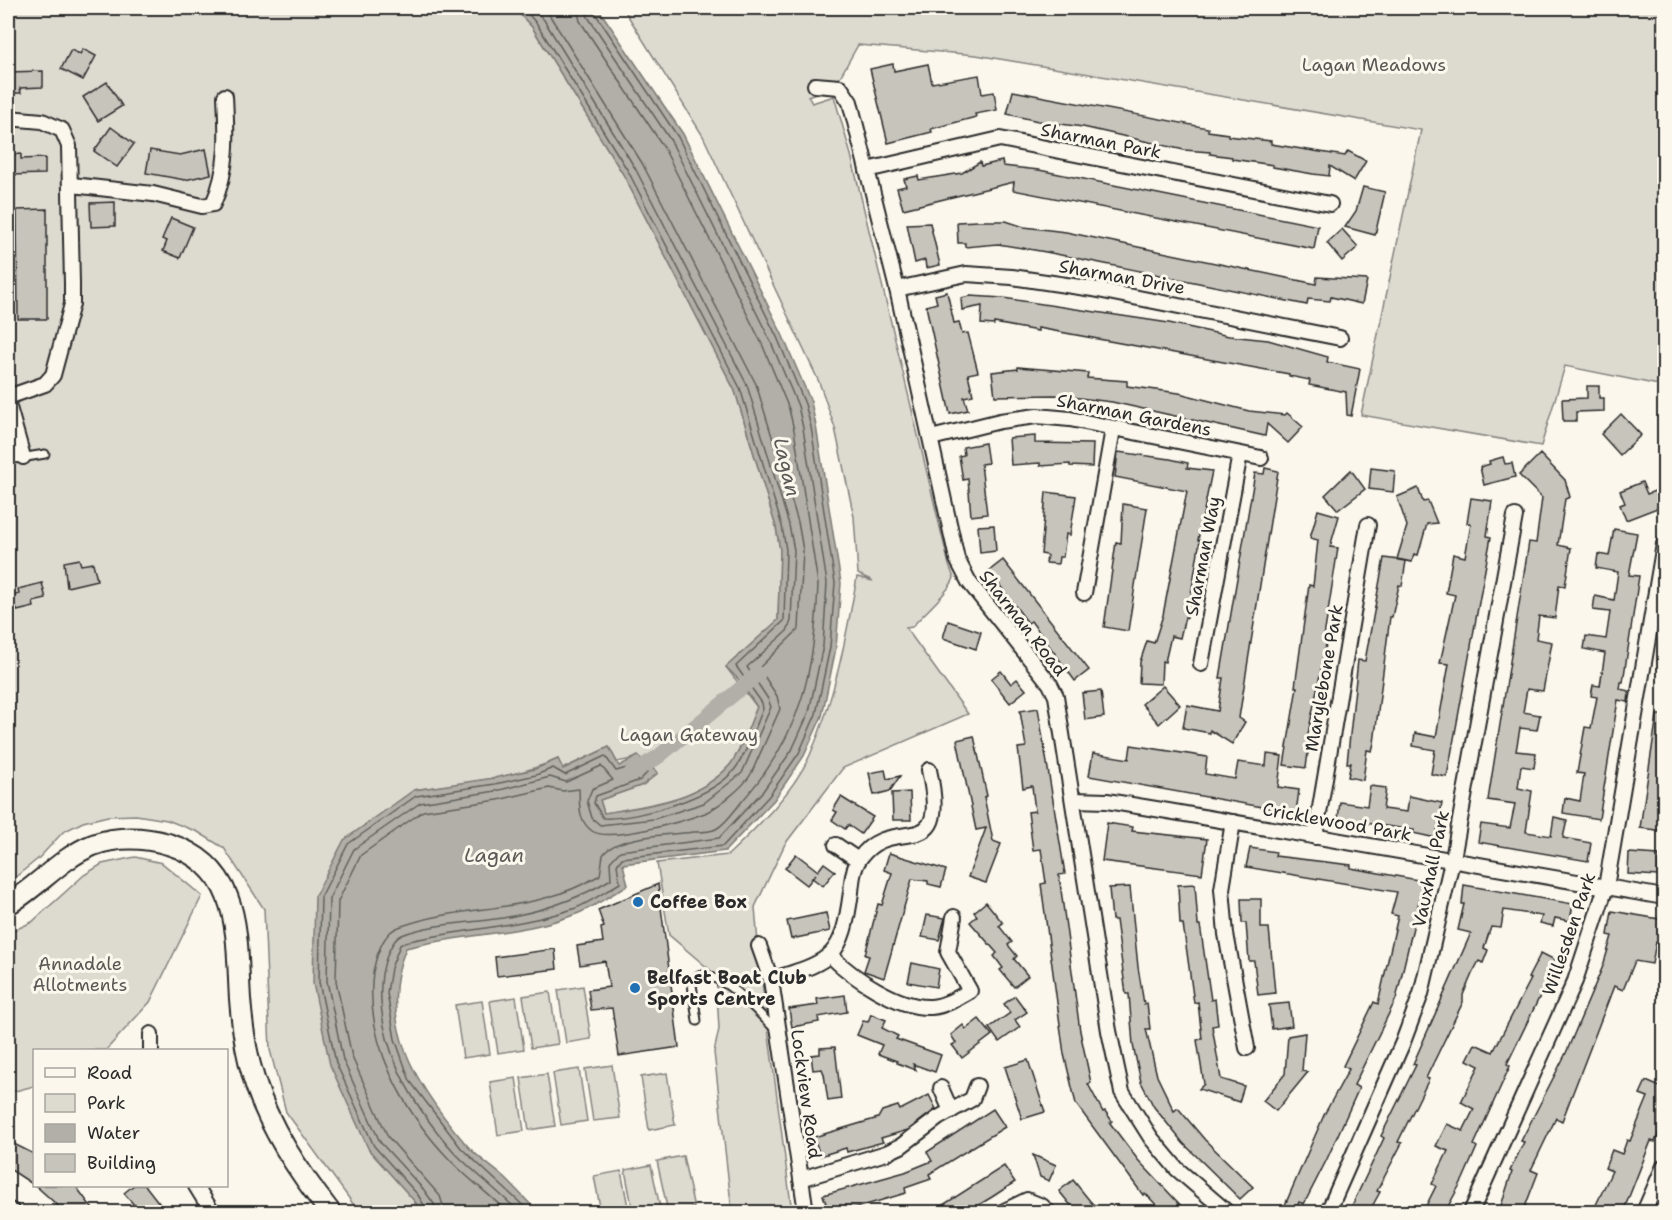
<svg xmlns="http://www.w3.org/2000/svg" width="1672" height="1220" viewBox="0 0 1672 1220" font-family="'Shantell Sans',sans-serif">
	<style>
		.green { fill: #dddad0; stroke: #84827e; stroke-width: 1.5 }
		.water { fill: #b1afa7; stroke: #7b7a75; stroke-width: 1.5 }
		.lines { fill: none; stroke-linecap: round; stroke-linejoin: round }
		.shore { stroke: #61605d; stroke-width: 1.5 }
		.canal { stroke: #b1afa7; stroke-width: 15 }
		.building { fill: #c7c4bc; stroke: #2b2b2b; stroke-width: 1.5 }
		.lane-casing { stroke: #2b2b2b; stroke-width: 11 }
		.street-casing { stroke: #2b2b2b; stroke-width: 18 }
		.secondary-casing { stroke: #2b2b2b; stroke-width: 24 }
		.lane { stroke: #fbf7ec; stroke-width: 7 }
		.street { stroke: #fbf7ec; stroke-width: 14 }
		.secondary { stroke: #fbf7ec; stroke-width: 20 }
		.poi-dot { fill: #1f6fb2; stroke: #fbf7ec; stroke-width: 2 }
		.labels { text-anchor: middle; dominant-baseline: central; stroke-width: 6; stroke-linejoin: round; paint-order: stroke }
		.park-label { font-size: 18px; fill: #585754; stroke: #fbf7ec }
		.street-label { font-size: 18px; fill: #2b2b2b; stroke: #fbf7ec }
		.poi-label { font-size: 18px; font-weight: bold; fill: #2b2b2b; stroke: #fbf7ec; text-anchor: start }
		.water-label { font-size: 20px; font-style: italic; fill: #5a5956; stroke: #fbf7ec }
	</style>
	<rect width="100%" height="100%" fill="#fbf7ec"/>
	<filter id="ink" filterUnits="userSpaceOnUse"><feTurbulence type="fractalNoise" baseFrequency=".0167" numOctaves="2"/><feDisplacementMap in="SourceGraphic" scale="12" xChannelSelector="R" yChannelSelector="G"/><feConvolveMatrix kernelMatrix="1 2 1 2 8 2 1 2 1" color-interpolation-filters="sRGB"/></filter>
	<g filter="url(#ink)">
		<!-- green -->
		<g class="green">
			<path d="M8,8H514L532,27L623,174L735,391L776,527L780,550L778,621L726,667L757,707C750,723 740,754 729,766C697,801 648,805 604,813L600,800L643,785L637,758L617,762L609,747L562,769L558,759C513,779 463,783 414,790L369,1150L413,1199L419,1212H359L286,1112L270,1050L264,909L224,848L198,832L167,820L136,815L108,816L83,822L63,832L39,858L8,883Z"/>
			<path d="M623,8H1664V386L1565,366L1541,446L1361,415L1421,130L976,55L858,45L835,86L808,96L812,103L834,96L851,155L949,565L954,578C949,592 924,613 912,627L906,628L968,714L843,768L785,844L755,907L760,967L792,1212H732L714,1052L719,1029L716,975L669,935L657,863L728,855C757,827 793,793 810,755C835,699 846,637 857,577L873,581L858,574L854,517L835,428L819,382L703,136Z"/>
			<path d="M135,857L162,863L202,896L150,1002L106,1050H34V1086L8,1093V933L32,922L84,875L102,864Z"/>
			<path d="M583,986L591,1039L566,1043L558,990Z"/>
			<path d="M550,992L558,1044L531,1048L523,996Z"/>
			<path d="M516,997L524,1049L498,1053L490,1001Z"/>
			<path d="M482,1001L490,1054L463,1058L455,1005Z"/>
			<path d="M612,1065L620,1118L593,1121L585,1069Z"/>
			<path d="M579,1069L587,1121L561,1125L553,1073Z"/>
			<path d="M667,1073L675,1125L649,1130L641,1077Z"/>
			<path d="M547,1074L555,1126L529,1130L521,1078Z"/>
			<path d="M516,1078L524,1131L498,1135L490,1082Z"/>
			<path d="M683,1156L694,1208L668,1212L657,1161Z"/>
			<path d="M651,1165L661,1212H633L625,1170Z"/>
			<path d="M621,1171L629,1212H601L594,1176Z"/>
		</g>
		<!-- water -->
		<path class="water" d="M514,8H598L683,134L782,334L811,402L816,426L841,583L836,648L822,716L804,756L774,800L725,851L623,864L628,885C612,894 596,906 579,913C524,935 463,933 406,948C375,1022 417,1087 465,1143C476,1157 493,1167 506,1179C517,1190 527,1201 538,1212H424L369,1150L330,1065L313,983L315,896L344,840L414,790L494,778L535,769L558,759L563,769L609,747L619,766L638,756L658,773L643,785L600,800L604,813C648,806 697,801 729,766C740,754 750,723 757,707L739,680L726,667L778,620L780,550L776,527L735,391L623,174L532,27Z"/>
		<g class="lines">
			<!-- shore -->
			<g class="shore">
				<path d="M428,1212L418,1195L374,1146L336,1063L319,982L321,897L348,844L416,796L495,784L536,775L553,768L565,775L605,756L616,771L638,765L647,773L640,780L596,796L594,803L603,818C637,820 714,797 735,769C747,753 755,728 763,709L762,703L736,666L784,621L786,550L782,526L740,388L628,171L537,24L523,8"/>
				<path d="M436,1212L434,1204L424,1190L380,1142L343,1060L327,981L329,899L354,849L420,803L496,791L550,777L566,782L601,766L613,780L592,789L587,801L592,818L600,825L654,819L704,803L742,773L771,707L768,699L747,667L787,631L791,621L794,550L789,525L747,385L635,168L544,20L533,8"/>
				<path d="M445,1212L440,1196L388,1137L352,1057L336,981L338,901L361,855L423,811L498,800L549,788L563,791L579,789C580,803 577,820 592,831C609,843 684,821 705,813C719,806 743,788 751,774L780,709L777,696L759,668L799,629L803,550L798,522L756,384L642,163L545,8"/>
				<path d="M507,1212C489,1194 468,1179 450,1160C403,1111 364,1042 373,972C376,957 383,932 399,927C468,902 532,916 600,875L603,855C616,835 671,835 694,832C700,832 711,832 716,829C727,823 736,808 744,799C802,733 815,669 818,584L794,430L789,409L762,344L663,146L580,21L577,8"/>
				<path d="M519,1212C499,1192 476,1174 456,1154C412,1106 373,1041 382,974C384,963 390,940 402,935C439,921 480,924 518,915C552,908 582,897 611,879L610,862L620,851L719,838L763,791L792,750L809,712L823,646L827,583L803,428L798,406L770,340L671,141L588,17L586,8"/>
				<path d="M530,1212L461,1148L410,1081L395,1039L387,993L391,968L400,945L405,942C461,929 521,927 576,908C591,902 606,891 620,883L617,865L622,858L723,846L769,796L799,753L816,714L830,647L835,583L811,427L805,404L777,337L678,137L595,13L593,8"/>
			</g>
			<!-- canal -->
			<path class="canal" d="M631,773L658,757L758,674"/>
		</g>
		<!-- building -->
		<g class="building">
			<path d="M83,49L96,56L83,80L61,69L71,50L80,54Z"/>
			<path d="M893,64L894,71L928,64L932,83L979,75L982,94L994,92L997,110L975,114L976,117L931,129L932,132L888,143L870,69Z"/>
			<path d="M43,71V87L20,88L21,93H8V72Z"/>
			<path d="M107,82L122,106L98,121L83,97Z"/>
			<path d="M1013,91L1208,128V131L1228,134V136L1271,141V144L1345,156L1348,151L1366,161L1354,181L1330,166L1329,176L1313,174L1273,167V165L1232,159V157L1210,154V152L1184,150L1083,127L1038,121L1007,114Z"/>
			<path d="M111,127L134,144L117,167L94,151Z"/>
			<path d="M206,149L211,174L185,180L146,173L150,150L180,155Z"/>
			<path d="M21,154V159L45,158V174L8,175V155Z"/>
			<path d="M1002,161L1003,166L1039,170L1318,226L1314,249L1013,190L1014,182L903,209L897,188L906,186L904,179L918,176L919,180L943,176L962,173L980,162L981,166Z"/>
			<path d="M1363,187L1385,192L1375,235L1345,227L1356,211Z"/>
			<path d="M115,202V226L91,227L90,203Z"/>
			<path d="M47,209V319H18L17,210Z"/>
			<path d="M171,218L193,227L180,258L163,251L167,241L162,239Z"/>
			<path d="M978,221H1006L1024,227L1066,232L1316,284L1317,277L1367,280L1362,304L1331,297L1330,301L1308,299L1307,305L1046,252L998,244L965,247V243H958L957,222Z"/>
			<path d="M930,223L940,265L926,268L925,260L915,263L907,224Z"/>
			<path d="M1342,229L1358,247L1342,261L1327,243Z"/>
			<path d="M947,292L954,323L959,322L962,334L968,333L978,372L968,374L973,395L964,397L968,410L950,414L926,306L937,303L935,295Z"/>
			<path d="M970,296L1003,298L1169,323L1229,336L1268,340L1328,357L1327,362L1360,369L1351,416L1347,415L1346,392L1309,385L1310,380L1289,376V374L1038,328V331L994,323V325L981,324L982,306L962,310L961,298Z"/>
			<path d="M1018,367L1088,373L1087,378L1127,381V386L1179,393L1249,411L1285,415L1287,413L1303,427L1288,443L1267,424L1265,436L1112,402L1055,395L995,396L992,372L1018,369Z"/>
			<path d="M1587,386H1599V398H1604V411L1576,412V421H1563L1562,399L1587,398Z"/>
			<path d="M1621,414L1641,435L1620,455L1601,434Z"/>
			<path d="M1035,436V443L1093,444L1092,467L1070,466V464L1040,466V463L1011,465L1009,438Z"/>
			<path d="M985,443L988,463L981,464L987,514L971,516L968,479L963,480L959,456L964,455L963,447Z"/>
			<path d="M1118,452L1170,459L1188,463L1187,468L1212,471L1198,540H1200L1187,618L1185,617L1180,638L1171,636L1165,662L1162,661L1161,684L1139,683L1140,662L1147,641L1154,643L1163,615L1187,491L1115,477Z"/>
			<path d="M1540,454L1565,480L1570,497L1565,499L1558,545L1571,548L1565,586L1559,585L1555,618L1539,616L1536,639L1552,642L1543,691L1527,689L1523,712L1540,715L1537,730L1520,728L1516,751L1536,753L1534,768L1521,766L1518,788L1532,791L1526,832L1551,836L1554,817L1567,820L1563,838L1591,843L1588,861L1478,842L1481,824L1510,828L1515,804L1488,800L1529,542L1536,543L1542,498L1519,475Z"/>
			<path d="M1503,457L1505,464L1512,463L1515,477L1484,485L1480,467L1490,464L1489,461Z"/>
			<path d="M1265,468L1278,471L1239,718L1245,722L1232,744L1210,730V733L1183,728L1187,705L1218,711L1223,678H1220L1255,473L1264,474Z"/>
			<path d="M1371,468L1395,471L1393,492L1369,489Z"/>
			<path d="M1351,470L1365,489L1338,510L1325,495Z"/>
			<path d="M1642,482L1647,494L1665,487V505L1626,520L1620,505L1625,503L1620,491Z"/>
			<path d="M1418,488L1423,502L1428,501L1437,523L1427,524L1418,555L1414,554L1412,562L1397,559L1407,526L1397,497Z"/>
			<path d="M1046,492L1076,496L1070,535L1066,534L1063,557H1059L1058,564L1046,563L1047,555L1041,554Z"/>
			<path d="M1471,498L1492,501L1487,536L1491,537L1447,777L1431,774L1435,750L1413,746L1415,733L1436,737L1449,664L1440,663L1455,595L1446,593L1453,554L1465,557L1471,524L1467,523Z"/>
			<path d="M1123,504L1147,508L1128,631L1104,627L1116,542L1121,543Z"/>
			<path d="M1318,510L1339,516L1330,547L1338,548L1324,637H1327L1325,650L1306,744L1309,745L1306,768L1284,765L1297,687H1295L1309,585L1313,586L1318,540L1310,538Z"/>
			<path d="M994,525L996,551L980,553L978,526Z"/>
			<path d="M1614,529L1637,533L1629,575L1639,576L1623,682H1621L1620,689L1629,691L1628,702L1618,700L1599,819L1563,813L1565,798L1580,801L1584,774L1577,773L1585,727L1591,728L1597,697L1591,696L1593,685L1600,686L1605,653L1584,649L1586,636L1606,639L1610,612L1593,610L1595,596L1614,600L1618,572L1596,568L1598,554L1609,556Z"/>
			<path d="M1384,558L1406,561L1402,586L1399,585L1392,617H1390L1374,743L1372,751L1367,750L1363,780L1348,777L1351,763H1347L1358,660L1365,661Z"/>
			<path d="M79,559L81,565L93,563L97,580L67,587L64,562Z"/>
			<path d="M1003,560L1089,670L1075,681L1031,621L1028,623L989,571Z"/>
			<path d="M42,583L46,599L33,602L34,607L17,611L16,607L8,609V597L19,594L18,589Z"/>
			<path d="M948,621L981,632L976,649L943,638Z"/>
			<path d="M1001,671L1011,684L1017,679L1026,690L1010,703L991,679Z"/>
			<path d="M1163,686L1180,705L1159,724L1142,704Z"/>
			<path d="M1101,691L1104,717L1085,720L1082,693Z"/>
			<path d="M1038,708L1065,874L1059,875L1080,1031L1091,1083L1088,1084L1103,1112L1105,1111L1112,1121L1110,1123L1138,1160L1187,1212H1163L1145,1193L1143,1195L1076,1104L1064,1054L1041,884L1046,883L1041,849L1033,850L1028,812L1035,811L1032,786L1023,788L1018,748L1026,747L1020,711Z"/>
			<path d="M1657,715H1665V831L1640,828Z"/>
			<path d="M974,736L987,796L984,797L993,841L1001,844L986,883L968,877L986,828L976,830L957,740Z"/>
			<path d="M1131,745L1207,757L1205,774L1235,779L1238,762L1266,766L1267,754L1282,756L1278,787L1299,790L1296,813L1089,776L1093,753L1129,759Z"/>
			<path d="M885,770L887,779L900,776L890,791L874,795L869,773Z"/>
			<path d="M1370,786L1386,788L1383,809L1407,812L1409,796L1442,803L1436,838L1413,833L1414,830L1338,819L1340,802L1367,806Z"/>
			<path d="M910,792L911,820H893L892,793Z"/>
			<path d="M841,797L873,817L861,834L848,825L845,829L832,820L837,812L833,810Z"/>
			<path d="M1107,823L1133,827L1132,831L1207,839L1202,874L1102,861Z"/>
			<path d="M1250,848L1276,852L1275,856L1351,865V868L1424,881L1396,999L1354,1085L1359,1088L1327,1159L1304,1204L1299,1202L1295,1212H1282L1324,1115L1349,1069L1343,1066L1374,1002L1378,1004L1398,916L1391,914L1397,892L1246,867Z"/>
			<path d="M889,853L946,870L941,887L928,884V881L912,879L884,978L864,971L869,956L865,955L878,904L882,905L892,873L884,870Z"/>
			<path d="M1629,853L1659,855L1658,876L1628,874Z"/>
			<path d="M796,854L818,871L824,863L835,871L823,886L812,878L816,874L807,885L785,868Z"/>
			<path d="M658,884L679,1047L619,1056L612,1008L591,1010L588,990L609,987L605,961L580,965L577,946L603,942L601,928L604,927L598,910Z"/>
			<path d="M1195,884L1198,925H1200L1211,1000L1215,999L1218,1025L1212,1026L1221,1079L1244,1086L1239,1102L1199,1089L1204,1084L1197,1040L1202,1039L1198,1002L1194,1003L1183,924H1180L1178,885Z"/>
			<path d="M1464,885L1573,904L1570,921L1555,918L1553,926L1540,923L1542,916L1504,910L1501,928L1491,927L1484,948L1488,950L1483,963L1479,961L1472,974L1463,995V1002L1426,1078L1429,1079L1398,1142L1402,1143L1377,1191L1380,1192L1369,1212H1349L1384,1138L1381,1136L1416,1065L1413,1064L1471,933L1458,930L1464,904H1462Z"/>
			<path d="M1130,887L1138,967L1144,1004L1147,1003L1150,1029H1146L1157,1076L1174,1111L1178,1108L1205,1140L1253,1187L1240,1199L1183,1143L1154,1107L1141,1082L1133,1045L1129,994H1126L1116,920H1112L1109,888Z"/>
			<path d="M1241,899H1261V928H1269L1275,993L1258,995L1254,961H1249L1246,923H1242Z"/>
			<path d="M986,902L1003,923L999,926L1012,942L1008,945L1017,956L1014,959L1028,976L1014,987L1000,970L1003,968L994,956L997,953L970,922L977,916L974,912Z"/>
			<path d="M1612,911L1665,920V943L1656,942L1652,964L1635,961L1623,990L1614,986L1562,1121L1556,1118L1531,1170L1538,1173L1523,1212H1499L1512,1172L1510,1171L1524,1142L1521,1141L1566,1053L1603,966L1612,936L1608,935Z"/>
			<path d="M826,913L830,931L791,939L787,921Z"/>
			<path d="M927,915L945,918L939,940L922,937Z"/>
			<path d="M555,949L557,969L497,976L495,957Z"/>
			<path d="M1541,953L1557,961L1507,1064L1510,1066L1474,1145L1477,1147L1463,1179L1445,1212H1423L1436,1186L1432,1184L1448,1151L1436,1146L1447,1124L1463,1131L1474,1109L1461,1102L1479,1066L1467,1060L1475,1044L1493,1052L1531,979L1528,978Z"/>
			<path d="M912,963L939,969L936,987L908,982Z"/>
			<path d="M845,995L847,1012L818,1017L819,1022L792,1027L789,1009L818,1005L817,999Z"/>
			<path d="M1015,996L1027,1012L1015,1020L1020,1027L999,1042L989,1028L1010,1013L1004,1004Z"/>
			<path d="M1289,1003L1292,1026L1272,1029L1269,1005Z"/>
			<path d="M871,1014L886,1020L882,1028L898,1036L896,1039L941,1055L935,1072L913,1064L916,1070L897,1063V1061L878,1054L882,1045L857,1035L863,1021L868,1022Z"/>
			<path d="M979,1019L992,1035L962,1058L952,1045L956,1043L951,1035L963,1025L966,1029Z"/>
			<path d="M1305,1033L1302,1071L1308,1072L1276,1111L1263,1101L1285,1074L1288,1036Z"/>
			<path d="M835,1047L841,1099L828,1101L824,1074L822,1069L813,1070L811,1055L820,1054V1048Z"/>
			<path d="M1028,1060L1045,1112L1022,1119L1005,1067Z"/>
			<path d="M1646,1081L1665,1089V1118L1655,1142L1651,1141L1623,1212H1602L1594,1209L1612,1171L1605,1168L1612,1150L1622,1154L1627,1140L1630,1141L1648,1097L1640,1094Z"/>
			<path d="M929,1095L936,1109L908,1130L881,1138L883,1142L847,1152L846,1148L820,1156L814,1137L878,1118L882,1111L898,1106L900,1110Z"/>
			<path d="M993,1109L1005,1127L929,1174L931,1179L905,1188L906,1193L842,1212H829L823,1195L905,1172L932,1161L927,1152Z"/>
			<path d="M8,1141L34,1154V1185L8,1168Z"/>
			<path d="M1033,1155L1056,1165L1049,1181L1040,1177Z"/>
			<path d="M1004,1166L1015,1182L992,1197L967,1212H932Z"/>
			<path d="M1073,1180L1090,1201L1101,1212H1077L1068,1202L1059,1191Z"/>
			<path d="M35,1185H75L95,1212H65Z"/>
			<path d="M134,1185H145L166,1212H140L124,1193Z"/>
		</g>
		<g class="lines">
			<!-- lane casing -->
			<g class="lane-casing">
				<g id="lane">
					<path d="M8,460L45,454"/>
					<path d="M697,1021L692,984L699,975C726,974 758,1013 777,1031"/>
				</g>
			</g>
			<!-- street casing -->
			<g class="street-casing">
				<g id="street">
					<path d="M815,85L840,87L850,102L897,289L957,559L969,582L1050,684L1056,696L1109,1031L1122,1092L1151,1138L1177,1169L1227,1212"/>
					<path d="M8,118L42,121L62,130L69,146L72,283V304L53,375L45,384L8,397"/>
					<path d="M867,170L1000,139L1330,204"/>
					<path d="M72,185L153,194L202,206L213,204C229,169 227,134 225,96"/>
					<path d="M897,289L966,274L1012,277L1093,289L1340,338"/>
					<path d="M8,404L23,457"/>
					<path d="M931,438L1000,421L1037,416L1070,419L1261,458"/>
					<path d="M1084,593L1113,429"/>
					<path d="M1201,664L1240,454"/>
					<path d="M1074,800L1107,801L1168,811L1664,897"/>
					<path d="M1233,822L1222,889L1226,934L1247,1048"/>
					<path d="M1315,837L1368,525"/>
					<path d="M836,845L858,860"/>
					<path d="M759,946L771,980L806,1212"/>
					<path d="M831,956C852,977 899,1009 931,1007C945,1006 958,998 970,991L948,952L954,917"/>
					<path d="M771,980C833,960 842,959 851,892C852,881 853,868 860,858C893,811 951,869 929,770"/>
					<path d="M151,1034V1050"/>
					<path d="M941,1088L951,1111"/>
					<path d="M801,1179L886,1153L901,1146L938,1118L972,1099L977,1086"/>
					<path d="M196,1186L212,1212"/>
					<path d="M8,1209L13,1212"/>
					<path d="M1002,1212L1027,1200L1042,1206L1048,1212"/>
					<path d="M1328,1212L1403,1042L1421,994L1454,853L1515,516"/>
					<path d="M1471,1212L1575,981L1606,887L1664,544"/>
					<path d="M1644,1212L1664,1166"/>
				</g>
			</g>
			<!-- secondary casing -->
			<g class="secondary-casing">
				<path id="secondary" d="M8,904C38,887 60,858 93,845C118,836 143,837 168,844C243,867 236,936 240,999C242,1025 246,1054 254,1079C269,1128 299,1172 330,1212"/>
			</g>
			<!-- lane -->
			<use href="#lane" class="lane"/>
			<!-- street -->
			<use href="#street" class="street"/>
			<!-- secondary -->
			<use href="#secondary" class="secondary"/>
		</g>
	</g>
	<!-- markers -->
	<g class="poi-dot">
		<circle cx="638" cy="902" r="6"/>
		<circle cx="635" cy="988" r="6"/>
	</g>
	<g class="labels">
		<!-- park labels -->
		<g class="park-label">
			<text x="1374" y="65">Lagan Meadows</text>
			<text x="689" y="735">Lagan Gateway</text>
			<text x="80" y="964">Annadale<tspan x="80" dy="21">Allotments</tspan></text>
		</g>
		<!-- street labels -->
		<g class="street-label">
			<text transform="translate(1101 141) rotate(11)">Sharman Park</text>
			<text transform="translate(1122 277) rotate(10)">Sharman Drive</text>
			<text transform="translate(1134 415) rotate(11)">Sharman Gardens</text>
			<text transform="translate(1203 556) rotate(-79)">Sharman Way</text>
			<text transform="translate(1023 623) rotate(52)">Sharman Road</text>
			<text transform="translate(1324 678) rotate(-80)">Marylebone Park</text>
			<text transform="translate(1337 822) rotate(10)">Cricklewood Park</text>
			<text transform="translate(1431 869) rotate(-78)">Vauxhall Park</text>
			<text transform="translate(1569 934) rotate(-71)">Willesden Park</text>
			<text transform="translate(806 1094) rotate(82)">Lockview Road</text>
		</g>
		<!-- poi labels -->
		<g class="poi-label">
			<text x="650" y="902">Coffee Box</text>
			<text x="647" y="978">Belfast Boat Club<tspan x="647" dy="21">Sports Centre</tspan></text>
		</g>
		<!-- water labels -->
		<g class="water-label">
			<text transform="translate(787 467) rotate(77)">Lagan</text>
			<text x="494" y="855">Lagan</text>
		</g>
	</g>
	<!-- margin -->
	<rect width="1672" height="1220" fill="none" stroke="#fbf7ec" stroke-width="30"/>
	<rect x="15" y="15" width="1642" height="1190" fill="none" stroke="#2b2b2b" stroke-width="2" filter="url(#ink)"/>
	<!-- legend -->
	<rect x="33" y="1049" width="195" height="138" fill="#fbf7ec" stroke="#a8a59f" stroke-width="1.5"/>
	<rect x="45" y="1068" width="30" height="9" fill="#fbf7ec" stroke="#a8a59f" stroke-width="1.5"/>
	<text x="87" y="1079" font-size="18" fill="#2b2b2b">Road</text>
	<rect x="45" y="1094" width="30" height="18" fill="#dddad0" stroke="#a8a59f" stroke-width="1.5"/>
	<text x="87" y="1109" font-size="18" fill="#2b2b2b">Park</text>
	<rect x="45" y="1124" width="30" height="18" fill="#b1afa7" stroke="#a8a59f" stroke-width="1.5"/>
	<text x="87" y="1139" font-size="18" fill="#2b2b2b">Water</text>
	<rect x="45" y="1154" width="30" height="18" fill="#c7c4bc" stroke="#a8a59f" stroke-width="1.5"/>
	<text x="87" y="1169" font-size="18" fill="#2b2b2b">Building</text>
</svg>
